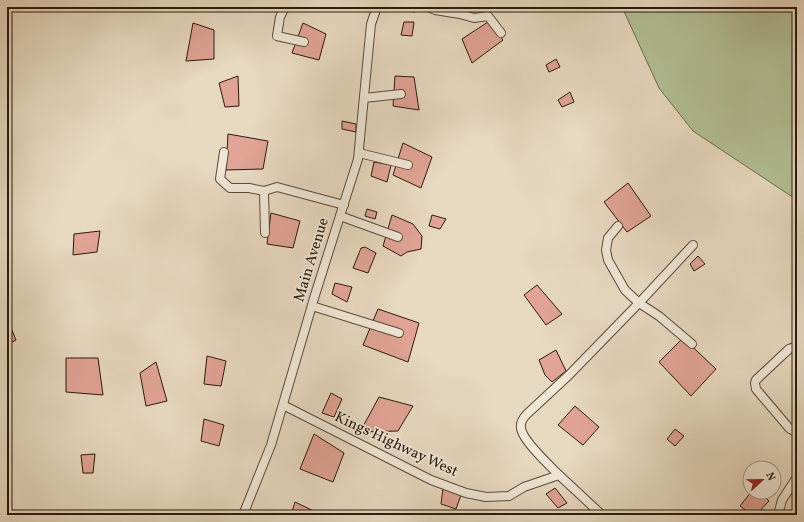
<svg xmlns="http://www.w3.org/2000/svg" width="804" height="522" viewBox="0 0 804 522" font-family="Vollkorn,serif">
	<style>
		.green { fill: #b2bf95; stroke: #6e6c52 }
		.building { fill: #e0a395; stroke: #2b1a0e }
		.lines { fill: none; stroke-linecap: round; stroke-linejoin: round }
		.street-casing { stroke: #5a4a3a; stroke-width: 10 }
		.street { stroke: #efe6d6; stroke-width: 8 }
		.labels { text-anchor: middle; dominant-baseline: central; stroke-width: 3.5; stroke-linejoin: round; paint-order: stroke }
		.street-label { font-size: 15px; fill: #2b1a0e; stroke: #efe6d6 }
	</style>
	<rect width="100%" height="100%" fill="#e7d8c0"/>
	<filter id="stains"><feTurbulence type="fractalNoise" baseFrequency=".005" numOctaves="4"/><feColorMatrix values="0 0 0 0 .2 0 0 0 0 .09 0 0 0 0 .02 0 0 0 .5 -.17"/></filter>
	<radialGradient id="worn" r=".72"><stop offset=".6" stop-color="#630" stop-opacity="0"/><stop offset="1" stop-color="#630" stop-opacity=".3"/></radialGradient>
	<!-- green -->
	<path class="green" d="M622,7H797V200L693,131L659,88Z"/>
	<!-- building -->
	<g class="building">
		<path d="M398,7H415V12L398,10Z"/>
		<path d="M404,22H414L412,36L401,35Z"/>
		<path d="M488,22L503,40L472,63L462,39Z"/>
		<path d="M193,23L214,30V59L186,61Z"/>
		<path d="M303,23L326,34L319,60L292,53Z"/>
		<path d="M556,59L560,67L549,72L546,65Z"/>
		<path d="M238,76L239,106L225,107L219,83Z"/>
		<path d="M395,76L414,77L419,110L393,106Z"/>
		<path d="M570,92L574,102L562,107L558,100Z"/>
		<path d="M342,121L356,124V132L342,129Z"/>
		<path d="M228,134L268,141L263,169L226,170Z"/>
		<path d="M403,143L432,157L421,188L393,175Z"/>
		<path d="M374,162L391,165L387,182L371,176Z"/>
		<path d="M628,183L651,216L627,232L604,202Z"/>
		<path d="M367,209L377,212L375,219L365,216Z"/>
		<path d="M271,213L300,221L293,248L267,244Z"/>
		<path d="M392,215L413,224L422,236L421,249L407,252L401,256L383,246Z"/>
		<path d="M432,215L446,219L440,229L429,226Z"/>
		<path d="M100,231L97,252L73,255L74,234Z"/>
		<path d="M365,247L376,253L368,273L353,268L361,248Z"/>
		<path d="M698,256L705,264L694,271L690,264Z"/>
		<path d="M335,283L352,287L347,302L332,294Z"/>
		<path d="M537,285L562,314L546,325L524,295Z"/>
		<path d="M378,309L419,323L408,362L363,345Z"/>
		<path d="M7,318L16,340L7,345Z"/>
		<path d="M683,338L716,369L691,396L659,362Z"/>
		<path d="M556,350L566,371L552,382L545,375L539,360Z"/>
		<path d="M207,356L226,361L221,386L204,384Z"/>
		<path d="M66,358H98L103,395L66,392Z"/>
		<path d="M156,362L167,401L146,406L140,373Z"/>
		<path d="M331,393L342,399L334,417L322,413Z"/>
		<path d="M379,397L413,406L398,431L360,432Z"/>
		<path d="M575,406L599,427L583,445L558,425Z"/>
		<path d="M204,419L224,425L219,446L201,441Z"/>
		<path d="M675,429L684,436L675,446L667,439Z"/>
		<path d="M314,434L344,453L333,482L300,469Z"/>
		<path d="M95,454L93,473H83L81,455Z"/>
		<path d="M443,488L461,495L456,509L441,504Z"/>
		<path d="M555,488L567,503L558,508L546,494Z"/>
		<path d="M751,492H760L769,501L756,515H752L740,506Z"/>
		<path d="M295,502L320,514L319,515H291Z"/>
	</g>
	<g class="lines">
		<!-- street casing -->
		<g class="street-casing">
			<g id="street">
				<path d="M285,7L280,17L277,36L304,42"/>
				<path d="M428,7L435,10L460,14L474,18L488,16L501,33"/>
				<path d="M364,98L401,94"/>
				<path d="M224,152L220,179L230,188H249L264,191L277,187L344,205"/>
				<path d="M359,153L408,165"/>
				<path d="M264,191L265,233"/>
				<path d="M340,216L398,237"/>
				<path d="M618,226L608,238L606,250L608,260L625,290L639,303L659,316L692,344"/>
				<path d="M312,306L399,333"/>
				<path d="M797,346L789,349L756,380L755,383L756,389L789,428L797,433"/>
				<path d="M283,405L431,480L466,493L486,497L509,496L524,487L559,475L602,515"/>
				<path d="M559,475C550,466 522,440 521,428C520,422 523,418 527,414L569,375L639,303L693,245"/>
				<path d="M243,515L271,445L315,295L358,159L371,24L377,7"/>
				<path d="M778,515L782,500L797,477"/>
			</g>
		</g>
		<!-- street -->
		<use href="#street" class="street"/>
	</g>
	<g class="labels">
		<!-- street labels -->
		<g class="street-label">
			<text transform="translate(312 260) rotate(-73)">Main Avenue</text>
			<text transform="translate(396 445) rotate(25)">Kings Highway West</text>
		</g>
	</g>
	<!-- margin -->
	<rect width="804" height="522" fill="none" stroke="#e7d8c0" stroke-width="24"/>
	<rect x="8" y="8" width="788" height="506" fill="none" stroke="#2b1a0e" stroke-width="2"/>
	<rect x="12" y="12" width="780" height="498" fill="none" stroke="#2b1a0e"/>
	<!-- north arrow -->
	<g transform="translate(762 480) rotate(68)"><circle r="19" fill="#efe6d6" stroke="#a19486"/>
	<path d="M0-3L7 15L0 10L-7 15Z" fill="#8f2418"/>
	<text y="-6" font-size="11" font-weight="bold" text-anchor="middle" fill="#2b1a0e">N</text>
	</g>
	<rect width="100%" height="100%" filter="url(#stains)"/>
	<rect width="100%" height="100%" fill="url(#worn)"/>
</svg>
